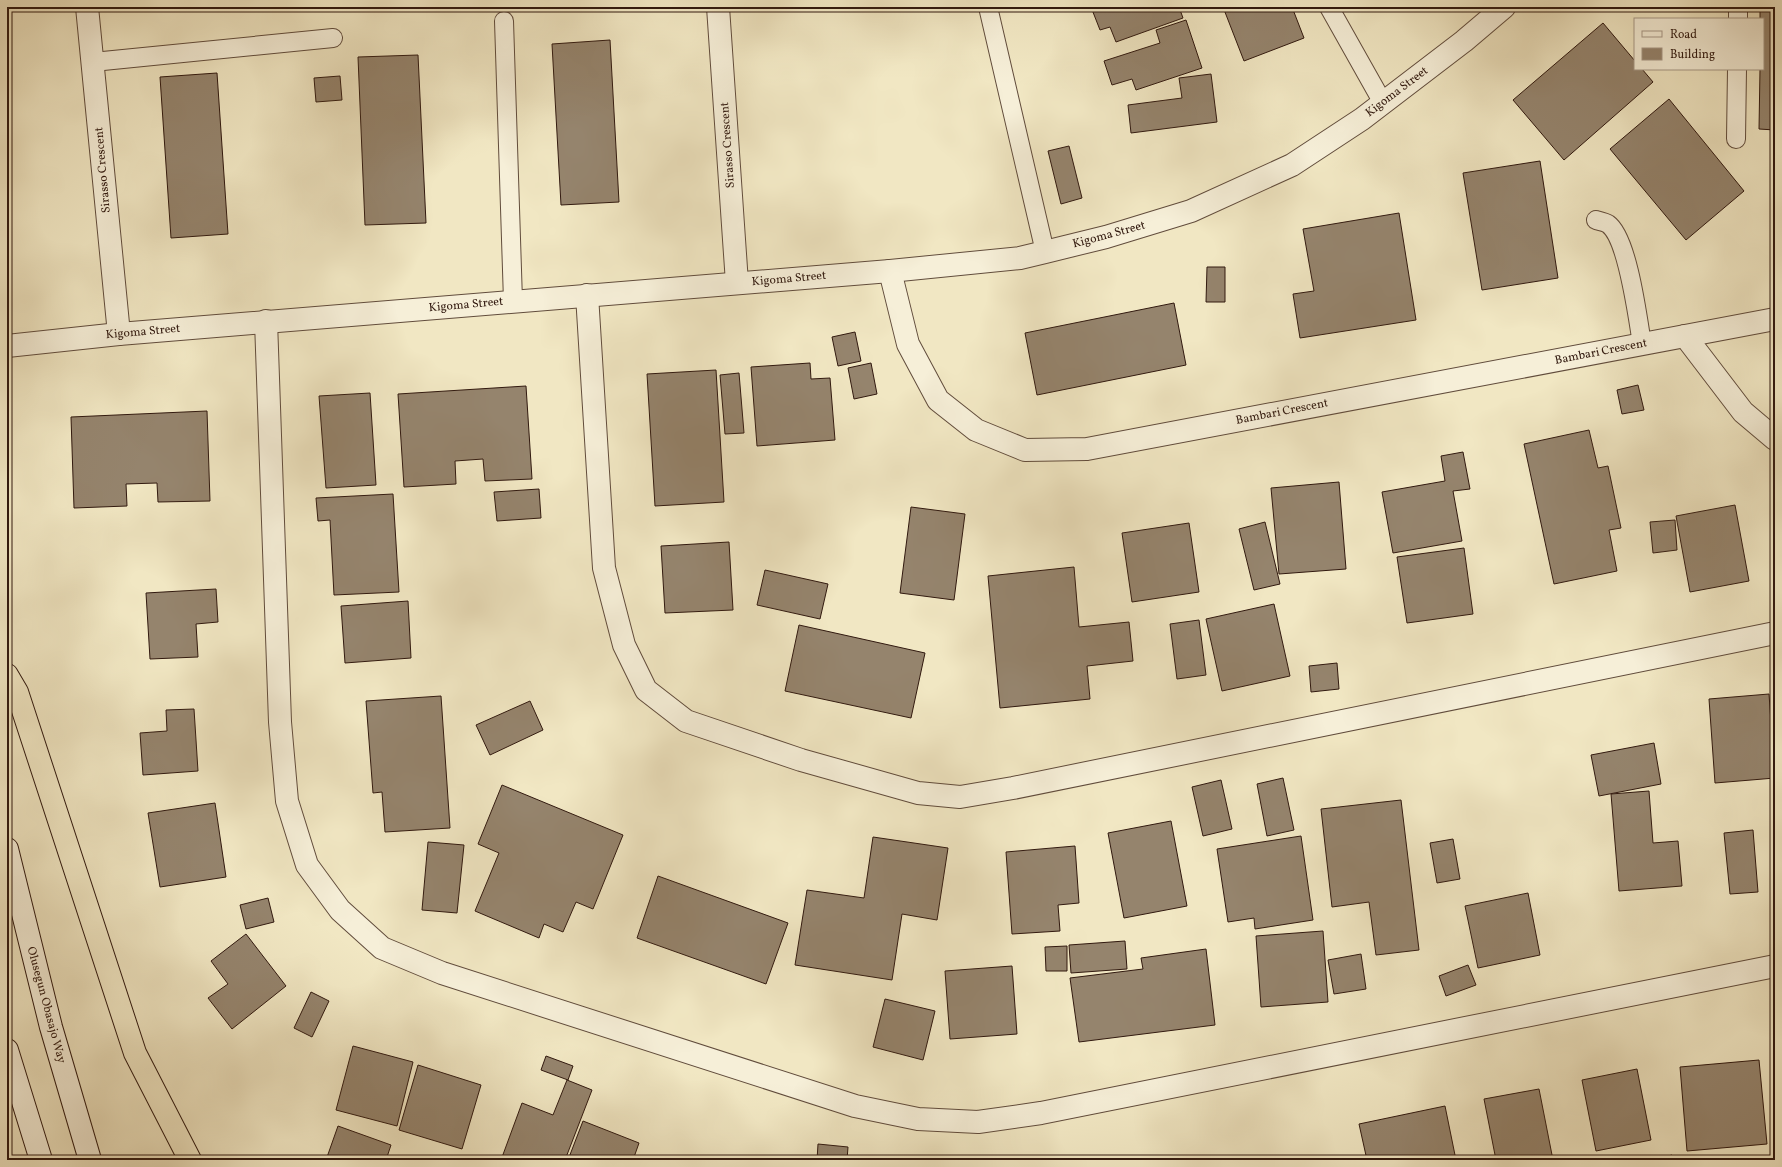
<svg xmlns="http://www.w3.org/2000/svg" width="1782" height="1167" viewBox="0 0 1782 1167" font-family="Vollkorn,serif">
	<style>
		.building { fill: #95846d; stroke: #31190f }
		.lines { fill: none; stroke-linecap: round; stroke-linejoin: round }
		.service-casing { stroke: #614c3c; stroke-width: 20 }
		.minor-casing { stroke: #614c3c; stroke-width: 24 }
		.secondary-casing { stroke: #31190f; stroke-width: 24 }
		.trunk-casing { stroke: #31190f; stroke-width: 24 }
		.service { stroke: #f6efd8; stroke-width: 18 }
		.minor { stroke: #f6efd8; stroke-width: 22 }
		.secondary { stroke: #f6efd8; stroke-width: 22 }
		.trunk { stroke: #f1e7c3; stroke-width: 22 }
		.labels { text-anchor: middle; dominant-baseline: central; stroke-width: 3.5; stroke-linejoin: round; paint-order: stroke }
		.street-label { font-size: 12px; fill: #31190f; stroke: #f6efd8 }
	</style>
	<rect width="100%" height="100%" fill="#f1e7c3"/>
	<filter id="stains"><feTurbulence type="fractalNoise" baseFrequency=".005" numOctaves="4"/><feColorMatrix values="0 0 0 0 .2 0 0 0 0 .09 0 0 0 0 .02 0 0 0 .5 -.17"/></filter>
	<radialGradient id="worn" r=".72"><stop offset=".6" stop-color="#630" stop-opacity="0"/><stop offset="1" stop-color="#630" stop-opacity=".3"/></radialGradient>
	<!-- building -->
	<g class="building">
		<path d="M198,7H237L198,9Z"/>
		<path d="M1091,7H1179L1183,18L1116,42L1110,27L1100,30Z"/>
		<path d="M1223,7H1292L1304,38L1244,61Z"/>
		<path d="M1760,7H1775V130L1759,129L1760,69H1763V19H1760Z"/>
		<path d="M1186,20L1202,68L1136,90L1132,79L1112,85L1104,61L1160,43L1156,30Z"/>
		<path d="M1603,23L1635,61V69H1642L1653,82L1564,160L1513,100Z"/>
		<path d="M610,40L619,202L561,205L552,44Z"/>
		<path d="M418,55L426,223L365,225L358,57Z"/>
		<path d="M217,73L228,234L171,238L160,77Z"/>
		<path d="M1211,74L1217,122L1131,133L1128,105L1182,98L1179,78Z"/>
		<path d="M340,76L342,100L316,102L314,78Z"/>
		<path d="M1669,99L1744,191L1686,240L1610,149Z"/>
		<path d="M1069,146L1082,198L1061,204L1048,151Z"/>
		<path d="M1540,161L1558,278L1482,290L1463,173Z"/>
		<path d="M1399,213L1416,320L1300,338L1293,294L1314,291L1303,229Z"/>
		<path d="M1207,267H1225V302H1206Z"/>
		<path d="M1174,303L1186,365L1037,395L1025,333Z"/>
		<path d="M855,332L861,361L838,366L832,337Z"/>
		<path d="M810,363L811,379L830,378L835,440L757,446L751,367Z"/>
		<path d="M871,363L877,394L854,399L848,368Z"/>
		<path d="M716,370L724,502L655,506L647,374Z"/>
		<path d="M739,373L744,433L725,434L720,375Z"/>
		<path d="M1638,385L1644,410L1622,414L1617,390Z"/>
		<path d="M526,386L532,479L485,481L483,459L455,461L456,484L404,487L398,394Z"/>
		<path d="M370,393L376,485L326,488L319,396Z"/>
		<path d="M207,411L210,501L158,502L157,483L126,484L127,506L74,508L71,417Z"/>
		<path d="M1589,430L1598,468L1608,466L1621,528L1609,530L1617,571L1554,584L1524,444Z"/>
		<path d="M1463,452L1470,489L1453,491L1462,541L1393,553L1382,492L1445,481L1441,456Z"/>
		<path d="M1339,482L1346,569L1279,574L1271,488Z"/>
		<path d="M539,489L541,518L497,521L494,492Z"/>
		<path d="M393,494L399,592L334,595L330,520L318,521L316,498Z"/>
		<path d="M1735,505L1749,581L1690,592L1676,516Z"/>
		<path d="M911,507L965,514L954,600L900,593Z"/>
		<path d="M1675,520L1677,550L1653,553L1650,522Z"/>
		<path d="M1265,522L1280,584L1254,590L1239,529Z"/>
		<path d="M1189,523L1199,592L1132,602L1122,533Z"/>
		<path d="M729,542L733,610L665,613L661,546Z"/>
		<path d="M1464,548L1473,614L1407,623L1397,557Z"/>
		<path d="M1074,567L1079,627L1129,622L1133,661L1087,666L1090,699L1000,708L988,576Z"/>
		<path d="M765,570L828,584L820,619L757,605Z"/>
		<path d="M216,589L218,622L196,624L198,657L150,659L146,593Z"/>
		<path d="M408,601L411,658L345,663L341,606Z"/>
		<path d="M1274,604L1290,676L1222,691L1206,619Z"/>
		<path d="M1199,620L1206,675L1177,679L1170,624Z"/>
		<path d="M799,625L925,653L911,718L785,691Z"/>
		<path d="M1337,663L1339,689L1311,692L1309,666Z"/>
		<path d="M1769,694L1775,778L1715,783L1709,699Z"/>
		<path d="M441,696L450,828L385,832L382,792L373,793L366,701Z"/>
		<path d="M530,701L543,730L490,755L476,725Z"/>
		<path d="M194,709L198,771L143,775L140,733L167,731L166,710Z"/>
		<path d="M1654,743L1661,784L1599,796L1591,755Z"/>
		<path d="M1283,778L1294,830L1267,836L1257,784Z"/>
		<path d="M1221,780L1232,829L1203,836L1192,787Z"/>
		<path d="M502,785L623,835L593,909L576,902L563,932L544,924L539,938L475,911L499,853L478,844Z"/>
		<path d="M1649,791L1653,843L1678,841L1682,886L1619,891L1611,794Z"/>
		<path d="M1401,800L1419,950L1376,955L1369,902L1332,907L1321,809Z"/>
		<path d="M215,803L226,877L160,887L148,813Z"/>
		<path d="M1171,821L1187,906L1124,918L1108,833Z"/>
		<path d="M1753,830L1758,892L1730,894L1724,833Z"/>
		<path d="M1301,836L1313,920L1255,929L1254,918L1228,922L1217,849Z"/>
		<path d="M873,837L948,848L937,920L902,914L892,980L795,965L807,890L864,898Z"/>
		<path d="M1453,839L1460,879L1437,883L1430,843Z"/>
		<path d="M428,842L464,845L457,913L422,910Z"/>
		<path d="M1075,846L1079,903L1058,905L1060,931L1012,934L1006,852Z"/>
		<path d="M658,876L788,923L766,984L637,938Z"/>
		<path d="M1528,893L1540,955L1478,968L1465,906Z"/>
		<path d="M268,898L274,922L246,929L240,905Z"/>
		<path d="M1323,931L1328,1002L1261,1007L1256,936Z"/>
		<path d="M246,934L286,986L232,1029L208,998L228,984L211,961Z"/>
		<path d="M1125,941L1127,969L1071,973L1069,945Z"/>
		<path d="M1067,946V971H1046L1045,947Z"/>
		<path d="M1206,949L1215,1025L1079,1042L1070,978L1143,969L1141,958Z"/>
		<path d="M1361,954L1366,989L1334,994L1328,960Z"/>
		<path d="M1468,965L1476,985L1446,996L1439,976Z"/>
		<path d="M1012,966L1017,1034L950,1039L945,971Z"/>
		<path d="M311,992L329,1001L312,1037L294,1028Z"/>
		<path d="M885,999L935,1011L923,1060L873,1047Z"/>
		<path d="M353,1046L413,1062L397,1126L336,1110Z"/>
		<path d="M546,1056L573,1066L568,1080L541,1070Z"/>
		<path d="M1759,1060L1767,1144L1687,1151L1680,1067Z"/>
		<path d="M418,1065L481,1085L462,1149L399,1130Z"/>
		<path d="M1637,1069L1651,1140L1596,1151L1582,1080Z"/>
		<path d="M567,1080L592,1090L565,1160H501L522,1103L553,1115Z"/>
		<path d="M1539,1089L1553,1160H1496L1484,1099Z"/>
		<path d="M1445,1106L1456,1160H1367L1359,1124Z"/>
		<path d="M583,1121L639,1143L633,1160H568Z"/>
		<path d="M338,1126L391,1145L386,1160H326Z"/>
		<path d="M818,1144L848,1147L847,1160H817Z"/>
		<path d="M1672,1155L1673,1160H1651Z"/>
		<path d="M682,1156L695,1160H680Z"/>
	</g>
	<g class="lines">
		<!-- service casing -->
		<g class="service-casing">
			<g id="service">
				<path d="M988,7L1045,252"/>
				<path d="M1329,7L1383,103"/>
				<path d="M1738,19V7"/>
				<path d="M504,21L513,301"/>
				<path d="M93,62L333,38"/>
				<path d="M1736,139L1737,69"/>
				<path d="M1596,220C1600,221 1605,222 1608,224C1628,238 1638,320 1642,344"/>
			</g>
		</g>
		<!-- minor casing -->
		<g class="minor-casing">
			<g id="minor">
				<path d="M87,7L119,334"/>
				<path d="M718,7L737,283"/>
				<path d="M890,271L908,344L938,400L976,430L1025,450L1087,449L1775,319"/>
				<path d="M587,295L604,568L624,645L646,690L686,721L801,760L918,793L960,797L1013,788L1775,633"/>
				<path d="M266,321L280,722L287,801L307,865L340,910L382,948L442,973L855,1106L918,1119L978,1122L1041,1113L1775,966"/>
				<path d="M1685,336L1743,412L1775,439"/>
				<path d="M7,346L119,334L890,271L1020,258L1045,252L1106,237L1191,211L1292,165L1362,119L1464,41L1504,7"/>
			</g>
		</g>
		<!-- secondary casing -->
		<g class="secondary-casing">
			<g id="secondary">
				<path d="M7,849L51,1027L90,1160"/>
				<path d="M7,1050L41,1160"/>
			</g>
		</g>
		<!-- trunk casing -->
		<g class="trunk-casing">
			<path id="trunk" d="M7,675L17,692L135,1053L190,1160"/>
		</g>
		<!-- service -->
		<use href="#service" class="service"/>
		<!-- minor -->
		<use href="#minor" class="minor"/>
		<!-- secondary -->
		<use href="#secondary" class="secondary"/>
		<!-- trunk -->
		<use href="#trunk" class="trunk"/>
	</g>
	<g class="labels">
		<!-- street labels -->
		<g class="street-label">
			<text transform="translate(1397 92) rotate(-37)">Kigoma Street</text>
			<text transform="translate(728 145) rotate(-94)">Sirasso Crescent</text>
			<text transform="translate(103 170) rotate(-95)">Sirasso Crescent</text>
			<text transform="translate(1109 235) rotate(-15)">Kigoma Street</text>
			<text transform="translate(789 279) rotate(-5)">Kigoma Street</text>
			<text transform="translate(466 305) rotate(-5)">Kigoma Street</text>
			<text transform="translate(143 332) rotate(-5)">Kigoma Street</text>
			<text transform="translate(1601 352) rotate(-11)">Bambari Crescent</text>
			<text transform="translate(1282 412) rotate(-11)">Bambari Crescent</text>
			<text transform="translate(46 1005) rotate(75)">Olusegun Obasajo Way</text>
		</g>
	</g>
	<!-- margin -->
	<rect width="1782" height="1167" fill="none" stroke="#f1e7c3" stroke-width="24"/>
	<rect x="8" y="8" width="1766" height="1151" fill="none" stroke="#31190f" stroke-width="2"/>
	<rect x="12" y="12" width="1758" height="1143" fill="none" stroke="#31190f"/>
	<!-- legend -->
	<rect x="1634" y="18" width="130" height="52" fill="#f6efd8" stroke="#a79988"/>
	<rect x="1642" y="31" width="20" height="6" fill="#f6efd8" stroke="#a79988"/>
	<text x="1670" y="38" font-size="12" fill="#31190f">Road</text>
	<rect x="1642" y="48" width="20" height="12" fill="#95846d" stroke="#a79988"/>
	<text x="1670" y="58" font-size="12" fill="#31190f">Building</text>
	<rect width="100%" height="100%" filter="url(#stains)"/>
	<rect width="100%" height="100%" fill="url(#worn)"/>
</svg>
